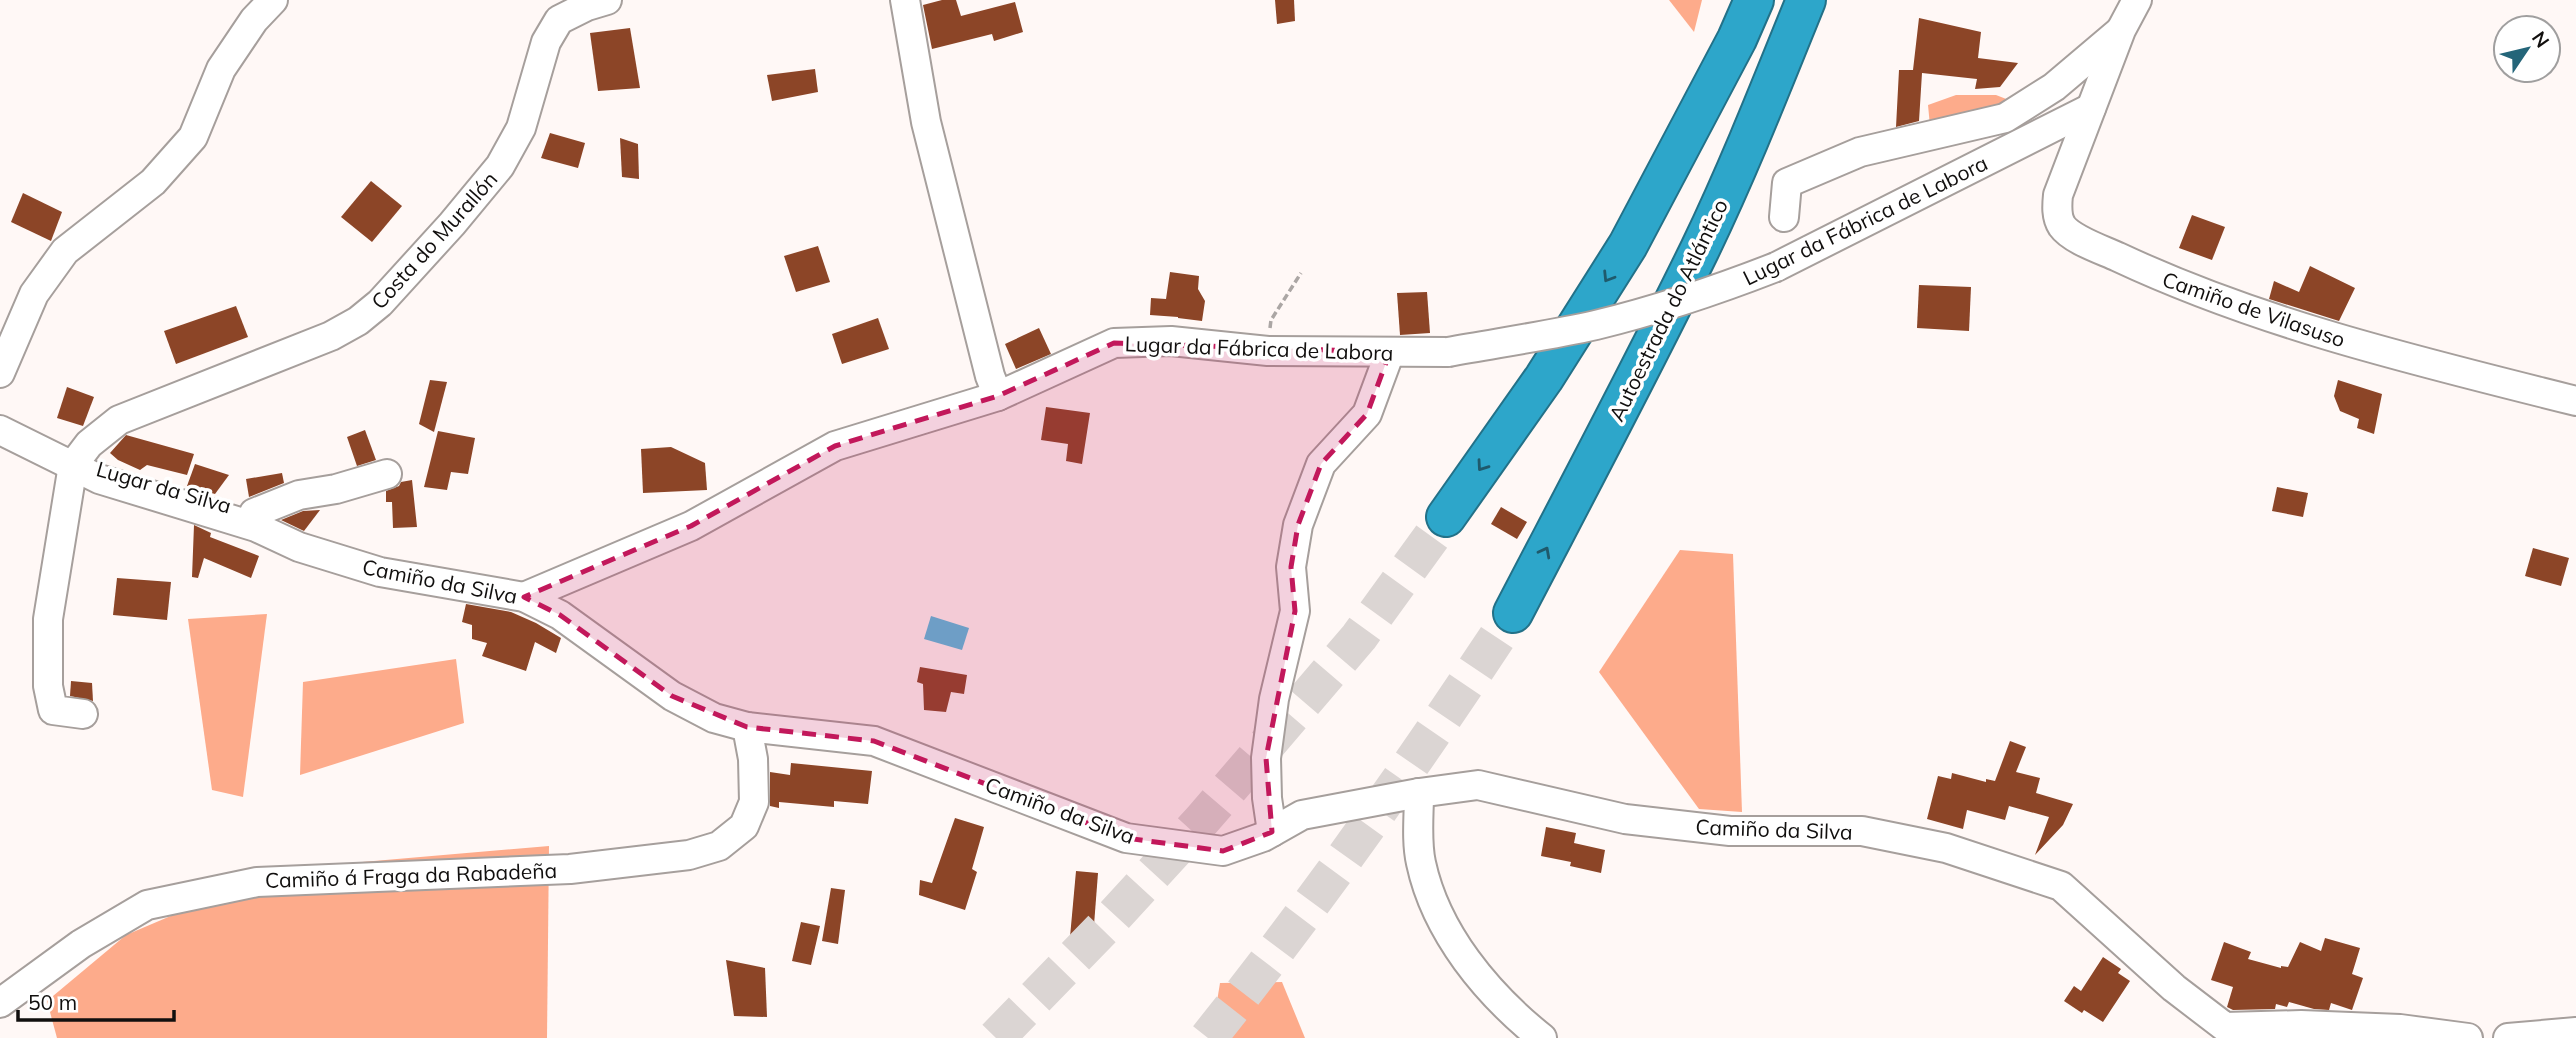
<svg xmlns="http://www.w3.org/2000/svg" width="2576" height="1038" viewBox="0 0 2576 1038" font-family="Mulish,sans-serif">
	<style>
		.forest { fill: #fdab8b }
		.water { fill: #59c0e1 }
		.building { fill: #8c4527 }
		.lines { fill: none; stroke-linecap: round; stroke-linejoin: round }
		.highway-tunnel { stroke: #dbd5d3; stroke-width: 38; stroke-dasharray: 38 19; stroke-linecap: butt }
		.minor-casing { stroke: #a69f9c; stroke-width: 32 }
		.highway-casing { stroke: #237188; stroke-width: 42 }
		.path { stroke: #aba6a4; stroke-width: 3.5; stroke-dasharray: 7 3.5; stroke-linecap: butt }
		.minor { stroke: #fff; stroke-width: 28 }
		.highway { stroke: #2da6ca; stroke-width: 38 }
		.minor-bridge-casing { stroke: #a69f9c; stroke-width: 32; stroke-linecap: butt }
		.minor-bridge { stroke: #fff; stroke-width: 28 }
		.oneway { stroke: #1f5a6c }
		.marked { fill: #c2185b; fill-opacity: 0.2; stroke: #c2185b; stroke-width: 5; stroke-dasharray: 14 9; stroke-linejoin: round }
		.labels { text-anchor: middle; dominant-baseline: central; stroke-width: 7; stroke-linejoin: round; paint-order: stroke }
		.street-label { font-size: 21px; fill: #110f0e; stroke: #fff }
	</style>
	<rect width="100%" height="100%" fill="#fff8f6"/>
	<!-- forest -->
	<g class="forest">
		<path d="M1669,0H1702L1694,32Z"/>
		<path d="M1956,95H1996L2019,104L1930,126L1928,105Z"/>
		<path d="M1680,550L1733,554L1742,812L1699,809L1599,672Z"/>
		<path d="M267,614L243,797L212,790L188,619Z"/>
		<path d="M456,659L464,723L300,775L303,682Z"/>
		<path d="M549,846L547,1038H57L47,1001L126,935L281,869Z"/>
		<path d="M1282,982L1305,1038H1211L1220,983Z"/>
	</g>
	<!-- water -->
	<path class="water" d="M931,616L969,628L962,650L924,639Z"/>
	<!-- building -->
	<g class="building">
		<path d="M942,0H956L961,16L1015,2L1023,32L994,41L992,34L932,49L923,5Z"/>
		<path d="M1275,0H1294L1295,21L1277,24Z"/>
		<path d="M1919,18L1981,32L1978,58L2018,63L2000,87L1975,89L1977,79L1922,73L1919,121L1896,127L1899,70H1913Z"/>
		<path d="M630,28L640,88L598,91L590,33Z"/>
		<path d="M815,69L818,92L772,101L767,75Z"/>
		<path d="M550,133L585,143L578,168L541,158Z"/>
		<path d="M620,138L638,144L639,179L622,177Z"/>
		<path d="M371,181L402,206L372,242L341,217Z"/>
		<path d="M23,193L62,212L51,241L11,222Z"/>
		<path d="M2192,215L2225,227L2212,260L2179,248Z"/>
		<path d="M818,246L830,282L796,292L784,256Z"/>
		<path d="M2310,266L2355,288L2339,321L2269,299L2274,281L2299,292Z"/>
		<path d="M1170,272L1199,276L1198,289L1205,301L1202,321L1178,318V317L1150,315L1151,298L1166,299Z"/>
		<path d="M1919,285L1971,287L1969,331L1917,328Z"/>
		<path d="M1427,292L1430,333L1400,335L1397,293Z"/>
		<path d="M236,306L248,337L176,364L164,331Z"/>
		<path d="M878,318L889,349L842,364L832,334Z"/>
		<path d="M1039,328L1051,354L1016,369L1005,344Z"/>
		<path d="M430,380L447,382L434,432L419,424Z"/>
		<path d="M2338,380L2382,394L2374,434L2357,428L2359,419L2340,411L2334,396Z"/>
		<path d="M67,387L94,397L83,426L57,418Z"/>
		<path d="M1046,407L1090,413L1082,464L1066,461L1068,444L1041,440Z"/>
		<path d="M365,430L376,460L357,466L347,437Z"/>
		<path d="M438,431L475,438L468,474L451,472L447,490L424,487Z"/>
		<path d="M126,435L194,454L187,475L147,465L140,470L118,460L110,453Z"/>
		<path d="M671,447L705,463L707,490L643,493L641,449Z"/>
		<path d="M195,464L229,475L215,494L187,486Z"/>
		<path d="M282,473L284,483L249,497L246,479Z"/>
		<path d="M412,480L417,527L393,528L392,502H386V491L399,486L401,482Z"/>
		<path d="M2277,487L2308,493L2303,517L2272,511Z"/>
		<path d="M1501,507L1527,522L1517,539L1491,524Z"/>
		<path d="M320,510L304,531L281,520L303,511Z"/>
		<path d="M194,525L211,533L210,537L259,556L251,578L204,558L198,578L192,577Z"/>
		<path d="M2533,548L2569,558L2561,586L2525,576Z"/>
		<path d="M117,578L171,582L167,620L113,615Z"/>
		<path d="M466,604L511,612L536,623L561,638L556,653L535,642L526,671L482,656L487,643L472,639V625L462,622Z"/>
		<path d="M920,667L967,675L964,694L951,692L946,712L924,710L923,684L917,682Z"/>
		<path d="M71,681L92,683L93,701L70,696Z"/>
		<path d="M2010,741L2026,747L2016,772L2040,778L2036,793L2073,804L2063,825L2035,855L2049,817L2009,806L2005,820L1967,810L1963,829L1927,819L1938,776L1951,779L1952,773L1986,782V779L1995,781Z"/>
		<path d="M791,763L872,771L868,804L834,801V807L779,802V808L770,806V772L790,775Z"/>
		<path d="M955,818L984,827L972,869L977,872L965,910L919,895L920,880L932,883Z"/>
		<path d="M1546,827L1576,833L1574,843L1605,850L1601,873L1570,866L1571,862L1541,856Z"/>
		<path d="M1076,871L1098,873L1093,938L1070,937Z"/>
		<path d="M831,888L845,890L838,944L822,941Z"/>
		<path d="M801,922L820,926L811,965L792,961Z"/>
		<path d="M2325,938L2360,948L2352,974L2363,978L2352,1010L2331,1003L2329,1010L2314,1009L2289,1002L2287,1007L2276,1004L2275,1009L2233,1010L2227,1007L2233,987L2211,980L2224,942L2251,952L2248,959L2281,968V966L2288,967L2300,942L2321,951Z"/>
		<path d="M2103,957L2121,969L2118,973L2130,981L2103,1022L2084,1010L2082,1013L2064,1001L2074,986L2081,991Z"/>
		<path d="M726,960L765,968L767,1017L734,1016Z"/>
	</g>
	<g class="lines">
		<!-- highway-tunnel -->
		<g class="highway-tunnel">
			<path d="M996,1038L1103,928L1202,820L1359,637L1446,517"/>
			<path d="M1208,1038C1317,901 1417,759 1513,613"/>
		</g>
		<!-- minor casing -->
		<g class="minor-casing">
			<g id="minor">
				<path d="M905,0L926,122L990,376L998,396"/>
				<path d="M2137,0L2121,30L2058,195C2057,205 2056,217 2062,226C2072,240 2103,250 2118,257C2263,325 2421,362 2576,401"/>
				<path d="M1784,217L1787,183L1860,152L2005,118L2054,87L2119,32"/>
				<path d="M1776,267L2091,108"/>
				<path d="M0,373L34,294L65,251L153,182L193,137L221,69L254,20L273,0"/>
				<path d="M0,430L99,479L256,527L299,547L380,572L524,597L560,615L672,696L714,718L747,727L874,741L1126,838L1223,851L1263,837L1302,815L1419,793L1478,785L1625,819L1730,831H1862L1946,848L2061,886L2174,988L2225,1027L2301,1025L2400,1029L2468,1038"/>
				<path d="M254,513L299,495L336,489L387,474"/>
				<path d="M524,597L691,526L835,446L998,396L1114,343L1171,341L1268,351L1448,352"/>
				<path d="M83,714L53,710L48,686V619L73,465L89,444L119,420L331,336L358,321L380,303L452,224L500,166L521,128L546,42L559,20L587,6L607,0"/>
				<path d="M1419,793C1419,815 1416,841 1421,863C1436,933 1487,994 1542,1038"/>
				<path d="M1272,832L1267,798L1266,758L1274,699L1295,611L1291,567L1298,525L1321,464L1367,414L1390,352"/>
				<path d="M0,1003L81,944L147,905L257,882L570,869L689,855L719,846L744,826L754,802L753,759L747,727"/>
				<path d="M2508,1038L2576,1032"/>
			</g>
		</g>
		<!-- highway casing -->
		<g class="highway-casing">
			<g id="highway">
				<path d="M1446,517L1544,378L1628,245L1737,39L1754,0"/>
				<path d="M1513,613C1576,492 1640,372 1700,249C1739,168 1772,84 1806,0"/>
			</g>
		</g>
		<!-- path -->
		<path class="path" d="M1270,328L1271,320L1301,273"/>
		<!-- minor -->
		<use href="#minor" class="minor"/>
		<!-- highway -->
		<use href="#highway" class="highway"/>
		<!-- minor-bridge casing -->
		<g class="minor-bridge-casing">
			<path id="minor-bridge" d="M1448,352C1497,343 1547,336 1596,325C1658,310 1717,290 1776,267"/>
		</g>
		<!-- minor-bridge -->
		<use href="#minor-bridge" class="minor-bridge"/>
	</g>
	<!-- one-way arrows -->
	<defs><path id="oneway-chevron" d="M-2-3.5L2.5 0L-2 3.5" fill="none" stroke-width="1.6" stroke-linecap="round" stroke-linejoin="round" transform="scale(1.75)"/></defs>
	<g class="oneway">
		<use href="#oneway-chevron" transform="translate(1608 277) rotate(122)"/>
		<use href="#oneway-chevron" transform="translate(1482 466) rotate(125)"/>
		<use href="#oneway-chevron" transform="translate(1545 552) rotate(-62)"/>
	</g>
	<!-- marked area -->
	<path class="marked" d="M1114,343L1390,352L1367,414L1321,464L1298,525L1291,567L1295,611L1266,758L1272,832L1223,851L1126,838L874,741L747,727L672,696L560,615L524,597L691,526L835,446L998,396Z"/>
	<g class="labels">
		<!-- street labels -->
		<g class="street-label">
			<text transform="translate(1865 220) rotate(-26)">Lugar da Fábrica de Labora</text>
			<text transform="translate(434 240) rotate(-48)">Costa do Murallón</text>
			<text transform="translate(2254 309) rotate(19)">Camiño de Vilasuso</text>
			<text transform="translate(1668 310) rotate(-64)">Autoestrada do Atlántico</text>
			<text transform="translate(1259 348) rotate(2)">Lugar da Fábrica de Labora</text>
			<text transform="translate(164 487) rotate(16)">Lugar da Silva</text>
			<text transform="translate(440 581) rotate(11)">Camiño da Silva</text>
			<text transform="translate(1060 810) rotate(20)">Camiño da Silva</text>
			<text transform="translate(1774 829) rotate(2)">Camiño da Silva</text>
			<text transform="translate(411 875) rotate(-2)">Camiño á Fraga da Rabadeña</text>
		</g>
	</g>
	<!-- north arrow -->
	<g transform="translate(2527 49) rotate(55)"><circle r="33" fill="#ffffff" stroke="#a09f9f" stroke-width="2"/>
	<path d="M0-5L12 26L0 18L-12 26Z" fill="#246579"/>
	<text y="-10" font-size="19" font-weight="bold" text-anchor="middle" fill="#110f0e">N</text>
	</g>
	<!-- scale -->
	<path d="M18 1010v10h156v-10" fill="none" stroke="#110f0e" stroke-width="3.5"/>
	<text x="28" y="1010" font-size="21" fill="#110f0e" stroke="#ffffff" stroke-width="5" paint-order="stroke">50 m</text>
</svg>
